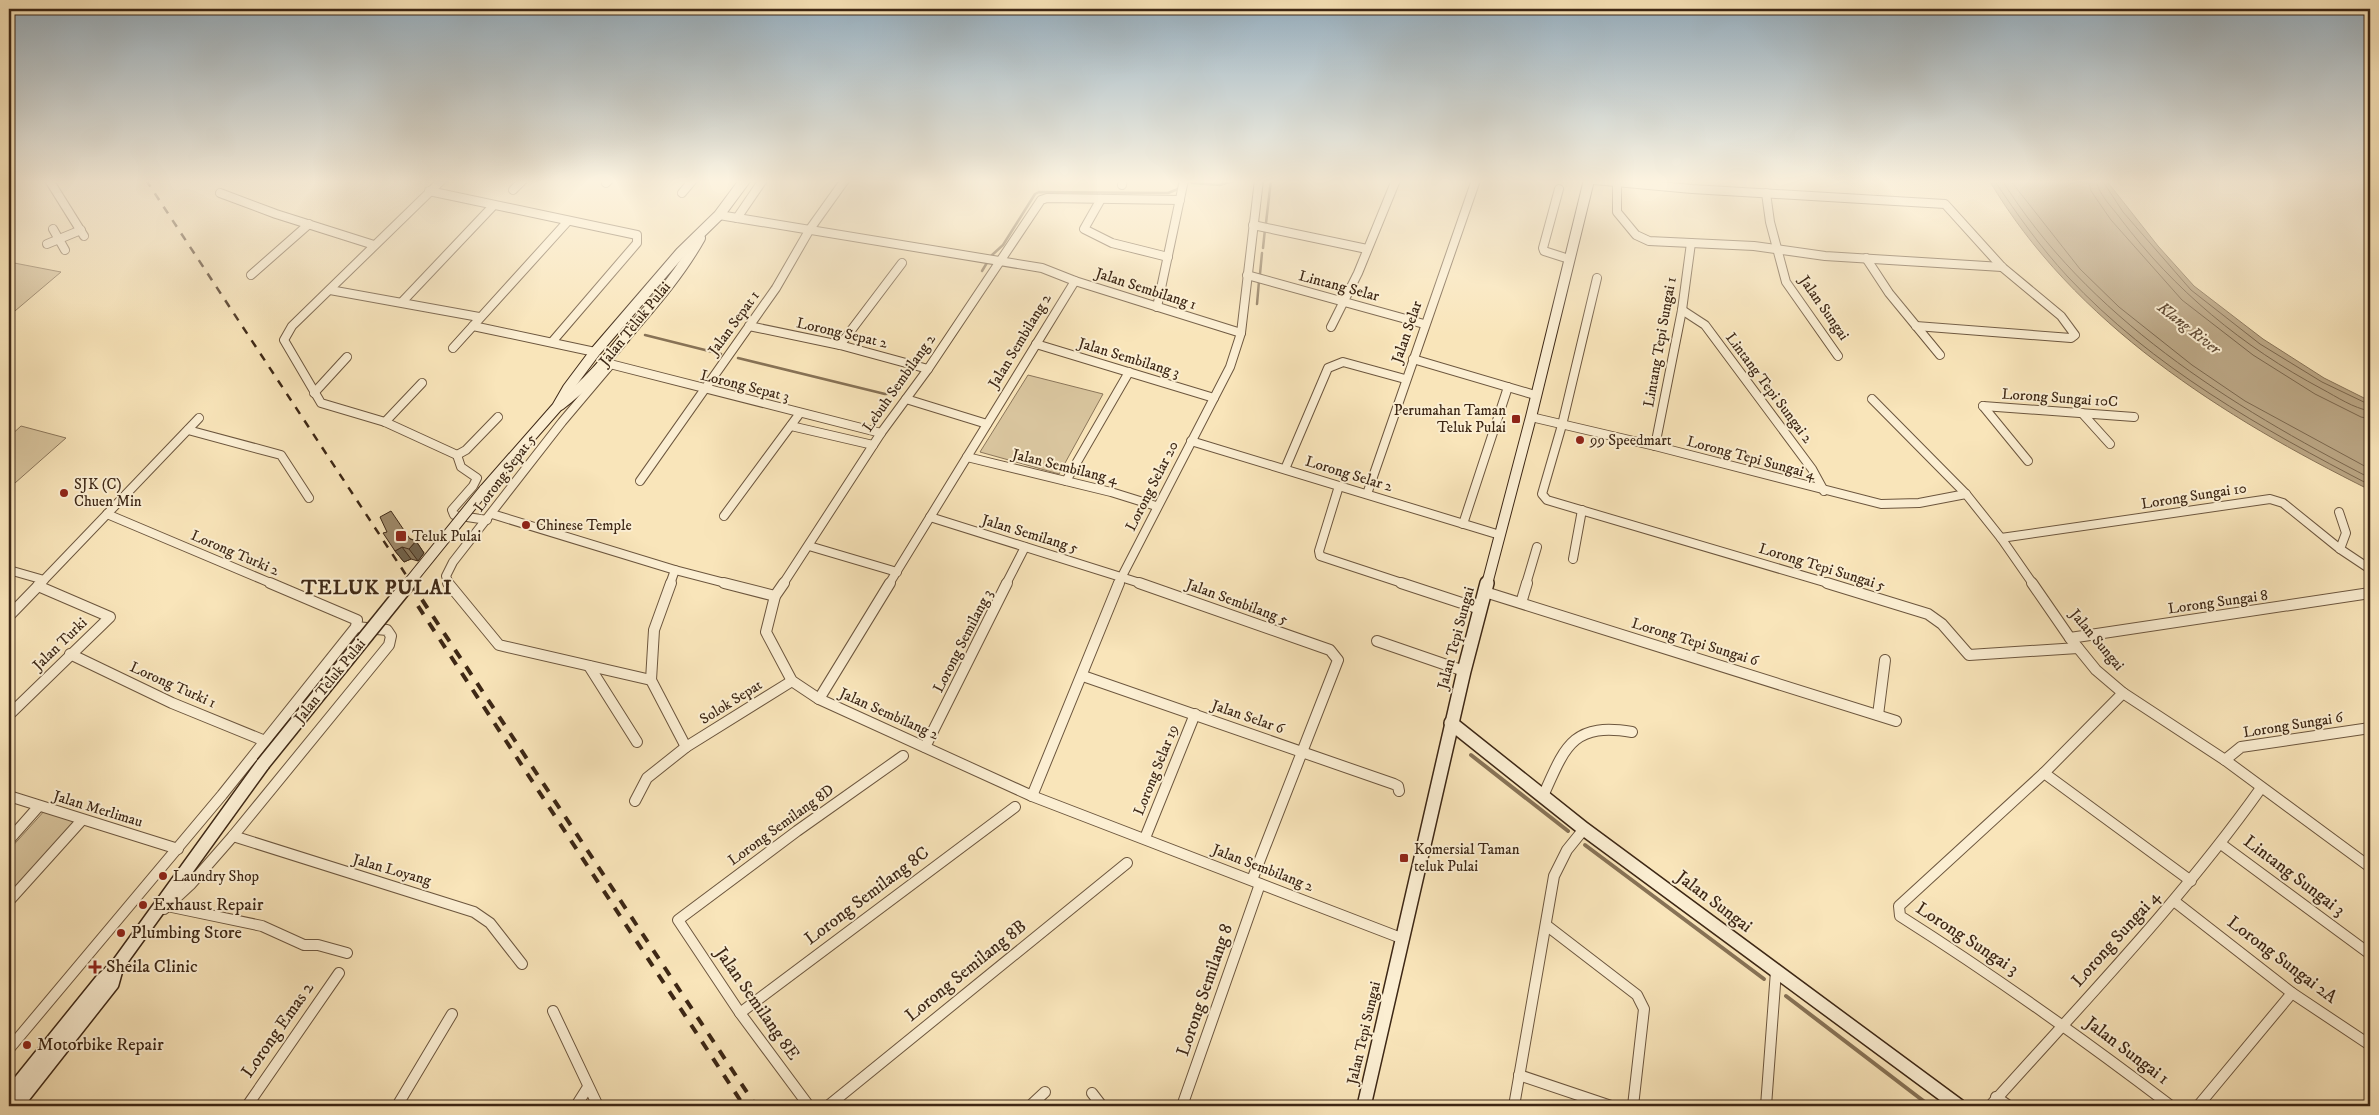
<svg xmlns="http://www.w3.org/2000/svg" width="2379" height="1115" viewBox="0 0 2379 1115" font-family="'IM FELL DW Pica',serif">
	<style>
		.green { fill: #d9c59e; stroke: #8b765a }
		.water { fill: #b9a482; stroke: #877256 }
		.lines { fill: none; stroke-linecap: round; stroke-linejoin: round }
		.shore { stroke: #7b664c; stroke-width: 1 }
		.stream-far1 { stroke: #877256; stroke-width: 2.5 }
		.stream { stroke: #877256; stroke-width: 4 }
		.street-far1-casing { stroke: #6c563e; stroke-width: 10 }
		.street-casing { stroke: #6c563e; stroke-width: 12 }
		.secondary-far1-casing { stroke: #3d2715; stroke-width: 12 }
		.secondary-casing { stroke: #3d2715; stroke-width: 16 }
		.street-far1 { stroke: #fbeed2; stroke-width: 8 }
		.street { stroke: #fbeed2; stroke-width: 10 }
		.secondary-far1 { stroke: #fbeed2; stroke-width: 10 }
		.secondary { stroke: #fbeed2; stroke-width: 13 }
		.rail-far1 { stroke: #3d2715; stroke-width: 2.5; stroke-dasharray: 8 8; stroke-linecap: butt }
		.rail { stroke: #3d2715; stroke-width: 4; stroke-dasharray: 10 10; stroke-linecap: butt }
		.secondary-bridge-far1-casing { stroke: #3d2715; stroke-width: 12; stroke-linecap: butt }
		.secondary-bridge-casing { stroke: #3d2715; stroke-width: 16; stroke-linecap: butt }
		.secondary-bridge-far1 { stroke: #fbeed2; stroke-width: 10 }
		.secondary-bridge { stroke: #fbeed2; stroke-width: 13 }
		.wall { fill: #89775c; stroke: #3d2715 }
		.shaded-wall { fill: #6f614b; stroke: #3d2715 }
		.building { fill: #9f8a6b; stroke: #3d2715 }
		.poi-dot { fill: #8f2418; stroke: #fbeed2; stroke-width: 2 }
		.labels { text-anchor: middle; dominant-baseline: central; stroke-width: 4; stroke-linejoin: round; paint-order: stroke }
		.street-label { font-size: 15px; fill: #3d2715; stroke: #fbeed2 }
		.poi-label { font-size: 15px; fill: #3d2715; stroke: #fbeed2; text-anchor: start }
		.water-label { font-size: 16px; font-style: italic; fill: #624c36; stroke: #fbeed2 }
		.near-street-label { font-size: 18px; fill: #3d2715; stroke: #fbeed2 }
		.near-poi-label { font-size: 18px; fill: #3d2715; stroke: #fbeed2; text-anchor: start }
		.district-label { font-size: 20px; font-weight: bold; letter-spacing: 1px; fill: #3d2715; stroke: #fbeed2 }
	</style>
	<rect width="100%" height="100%" fill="#f9e5ba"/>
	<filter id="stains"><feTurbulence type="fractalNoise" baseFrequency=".004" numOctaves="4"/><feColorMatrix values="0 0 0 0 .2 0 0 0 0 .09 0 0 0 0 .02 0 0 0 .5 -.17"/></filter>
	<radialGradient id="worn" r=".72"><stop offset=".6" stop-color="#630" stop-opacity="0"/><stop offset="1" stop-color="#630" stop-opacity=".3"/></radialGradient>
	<!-- green -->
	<g class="green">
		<path d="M9,262L61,272L9,316Z"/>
		<path d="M1028,375L1103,394L1059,474L980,452Z"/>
		<path d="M21,426L66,438L15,483L9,481V437Z"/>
		<path d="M46,809L81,817L9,898V850Z"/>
	</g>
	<!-- water -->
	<path class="water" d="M1989,180H2106L2158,246L2194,286L2263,339L2324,378L2370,401V490C2223,417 2074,324 1989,180Z"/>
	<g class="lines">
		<!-- shore -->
		<g class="shore">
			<path d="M1994,180C2017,214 2040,247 2068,277C2152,367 2262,429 2370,485"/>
			<path d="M2002,180C2087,317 2230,406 2370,478"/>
			<path d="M2010,180L2080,269L2119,307L2192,365L2245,401L2370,469"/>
			<path d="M2088,180L2091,191L2111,220L2182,300L2253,355L2315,394L2361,417L2370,419"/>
			<path d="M2096,180C2098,194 2112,207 2120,218C2174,290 2243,347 2322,389C2337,397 2353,408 2370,411"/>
			<path d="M2102,180L2123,212L2191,290L2260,344L2322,382L2370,405"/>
		</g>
		<!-- stream-far1 -->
		<g class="stream-far1">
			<path d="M1192,183L1220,185L1236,180"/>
			<path d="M1266,223L1271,180"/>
			<path d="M1263,248L1265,229"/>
			<path d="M991,256L1003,245L1035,194L1039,192L1168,193L1178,189"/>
			<path d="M982,271L988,261"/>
			<path d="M1260,274L1262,253"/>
			<path d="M1257,304L1259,281"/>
			<path d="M645,335L721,354"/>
			<path d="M738,358L885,394L897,393L912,371"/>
		</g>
		<!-- stream -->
		<g class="stream">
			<path d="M1471,755L1568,831"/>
			<path d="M1585,845L1764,979"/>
			<path d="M1786,996L1930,1106"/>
		</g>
		<!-- street-far1 casing -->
		<g class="street-far1-casing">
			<g id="street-far1">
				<path d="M49,180L84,236"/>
				<path d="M442,180L292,326L284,340L321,403L385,422L457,455"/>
				<path d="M1594,180L1692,189L1945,204L2002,267L2061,316L2075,335L2071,338L1916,326"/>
				<path d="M606,183L609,180"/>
				<path d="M1617,183V212L1636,235L1649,241L1754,246L1825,256L2002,267"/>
				<path d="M1122,185L1123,180"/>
				<path d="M1559,189L1543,248L1544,251L1569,259"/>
				<path d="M513,190L523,180"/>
				<path d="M429,191L637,235V243L552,342"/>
				<path d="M220,193L276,214L374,245"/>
				<path d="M682,193L693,180"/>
				<path d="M1766,193L1770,222L1786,282L1838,356"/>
				<path d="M1101,199L1084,229L1112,243L1168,257"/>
				<path d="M719,215L1042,268L1075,281L1241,333"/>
				<path d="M737,218L763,180"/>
				<path d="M1253,225L1367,249"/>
				<path d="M53,229L65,250"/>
				<path d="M47,244L81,230"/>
				<path d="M1866,258L1889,293L1940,355"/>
				<path d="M251,275L309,224"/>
				<path d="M1247,275L1424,324"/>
				<path d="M1597,278L1562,425L1542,494L1547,500L1831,584"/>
				<path d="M330,290L479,317"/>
				<path d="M402,302L493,206"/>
				<path d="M1157,307L1184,180"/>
				<path d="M1682,310L1705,325L1812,469L1824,491"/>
				<path d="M473,326L595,352"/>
				<path d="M749,326L840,345L928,369"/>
				<path d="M1331,327L1358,273L1396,180"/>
				<path d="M1036,344L1214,398"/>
				<path d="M840,345L902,263"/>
				<path d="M453,348L568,221"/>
				<path d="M1413,359L1535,395"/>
				<path d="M606,363L881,433"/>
				<path d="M314,393L347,357"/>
				<path d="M906,399L987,424"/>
				<path d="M1872,399L1966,494L2001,538L2033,584"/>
				<path d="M1983,406L2134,417"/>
				<path d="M1983,406L2028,461"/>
				<path d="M2082,413L2110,444"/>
				<path d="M1531,417L1655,446L1881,504L1919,503L1966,494"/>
				<path d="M385,422L422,383"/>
				<path d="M791,426L873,445"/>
				<path d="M188,430L281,455L309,498"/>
				<path d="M1191,441L1500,535"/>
				<path d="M1655,446L1682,310L1691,243"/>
				<path d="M457,455L461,467L477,478L473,486L452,510L454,515L487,520"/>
				<path d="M457,455L466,450L498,417"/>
				<path d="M967,457L1111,492L1156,506"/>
				<path d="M1285,469L1328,368L1343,362L1405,379"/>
				<path d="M640,481L776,288L810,229L845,180"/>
				<path d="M1066,481L1129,372"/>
				<path d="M1339,486L1319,551L1320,556L1405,584"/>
				<path d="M1367,494L1476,180"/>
				<path d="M2339,512L2346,533L2340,549"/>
				<path d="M107,514L273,584"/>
				<path d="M492,514L675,570L729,584"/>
				<path d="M724,516L800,413"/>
				<path d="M930,517L1143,584"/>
				<path d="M1463,524L1508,387"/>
				<path d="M2001,538L2270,499L2283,503L2340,549L2370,569"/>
				<path d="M809,546L897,572"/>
				<path d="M1573,559L1582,510"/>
				<path d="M9,570L44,580"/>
				<path d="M40,584L199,418"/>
				<path d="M449,584L446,576L453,562L562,422L611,364"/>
				<path d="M670,584L675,570"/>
				<path d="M783,584L881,433L928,369L1041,200L1047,198L1180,200"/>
				<path d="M889,584L1075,281"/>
				<path d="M1006,584L1025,547"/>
				<path d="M1118,584L1230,367L1241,333L1259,180"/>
				<path d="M1526,584L1537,547"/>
			</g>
		</g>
		<!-- street casing -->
		<g class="street-casing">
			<g id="street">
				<path d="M448,583L499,645L651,680"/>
				<path d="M671,583L654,630L651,680L686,747"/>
				<path d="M724,583L775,596"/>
				<path d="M784,583L775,596L766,632L792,681L819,699L1032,796L1401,938"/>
				<path d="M1139,583L1330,650L1338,660L1252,880"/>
				<path d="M1401,583L1480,609"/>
				<path d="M1827,583L1928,614L1942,624L1969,655L2078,648"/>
				<path d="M2032,583L2070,638L2096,670L2123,693L2225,760L2370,867"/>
				<path d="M1485,592L1896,721"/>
				<path d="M1521,603L1527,583"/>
				<path d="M9,616L41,583"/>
				<path d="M2070,638L2370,593"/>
				<path d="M1377,641L1464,671"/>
				<path d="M70,654L172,703L265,741"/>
				<path d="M589,666L637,742"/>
				<path d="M1083,676L1394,784L1398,786L1399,791"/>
				<path d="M2123,693L2044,773L1899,906L1900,916C1993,975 2083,1039 2171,1106"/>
				<path d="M819,699L890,583"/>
				<path d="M9,715L110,617L38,586"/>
				<path d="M1878,715L1885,660"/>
				<path d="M925,747L1007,583"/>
				<path d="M2225,760L2241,747L2370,728"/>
				<path d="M2044,773L2191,881"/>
				<path d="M9,796L178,849"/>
				<path d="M1032,796L1119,583"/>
				<path d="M1543,796C1565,747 1572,722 1632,732"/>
				<path d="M635,801L647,778L686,747L792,681"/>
				<path d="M233,836L474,912L490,923L522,964"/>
				<path d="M1145,838L1195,714"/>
				<path d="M9,840L39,806"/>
				<path d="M2221,844L2370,954"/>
				<path d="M9,901L82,820"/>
				<path d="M2174,901L2292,993L2370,1045"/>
				<path d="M167,906L262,926L304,945H318L347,953"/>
				<path d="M164,909L191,884L233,836L389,645L391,636L387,630L356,627"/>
				<path d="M1546,925L1637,995L1644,1009L1633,1106"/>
				<path d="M553,1011L598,1106"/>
				<path d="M740,1013L1015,807"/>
				<path d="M9,1049L222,795L356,627L357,620L270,583"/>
				<path d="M1519,1075L1611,1106"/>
				<path d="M1092,1093L1102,1106"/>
				<path d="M1996,1097L2009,1106"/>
				<path d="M247,1106L339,973"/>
				<path d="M397,1106L452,1014"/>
				<path d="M576,1106L588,1087"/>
				<path d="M809,1106L740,1013L678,920L797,831L903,756"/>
				<path d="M828,1106L1127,863"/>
				<path d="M1030,1106L1045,1092"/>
				<path d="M1182,1106L1260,884"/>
				<path d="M1514,1106L1554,876L1567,850L1584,829"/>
				<path d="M1766,1106L1776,971"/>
				<path d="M1990,1106C2083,1002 2180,902 2261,788"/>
				<path d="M2198,1106L2292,993"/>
			</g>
		</g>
		<!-- secondary-far1 casing -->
		<g class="secondary-far1-casing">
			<g id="secondary-far1">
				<path d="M560,405C588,384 609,357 631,330C656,301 681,272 700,238"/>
				<path d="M484,490L557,407L568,388L595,352L681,252L719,215L745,180"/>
				<path d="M1487,584L1531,417L1589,180"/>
			</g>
		</g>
		<!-- secondary casing -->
		<g class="secondary-casing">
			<g id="secondary">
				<path d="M1451,723L1584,829L1959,1106"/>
				<path d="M9,1095L101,981L117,966L263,764"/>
				<path d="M16,1106L112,984L117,966"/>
				<path d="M1364,1106L1464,671L1487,583"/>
			</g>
		</g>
		<!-- street-far1 -->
		<use href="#street-far1" class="street-far1"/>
		<!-- street -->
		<use href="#street" class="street"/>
		<!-- secondary-far1 -->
		<use href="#secondary-far1" class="secondary-far1"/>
		<!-- secondary -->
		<use href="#secondary" class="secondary"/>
		<!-- rail-far1 -->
		<path class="rail-far1" d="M146,180L412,584"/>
		<!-- rail -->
		<g class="rail">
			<path d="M411,583L756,1106"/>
			<path d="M418,606L744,1106"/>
		</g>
		<!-- secondary-bridge-far1 casing -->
		<g class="secondary-bridge-far1-casing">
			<path id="secondary-bridge-far1" d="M408,584L484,490"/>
		</g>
		<!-- secondary-bridge casing -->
		<g class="secondary-bridge-casing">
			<path id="secondary-bridge" d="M263,764L409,583"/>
		</g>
		<!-- secondary-bridge-far1 -->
		<use href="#secondary-bridge-far1" class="secondary-bridge-far1"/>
		<!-- secondary-bridge -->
		<use href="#secondary-bridge" class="secondary-bridge"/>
	</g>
	<!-- wall -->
	<path class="wall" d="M387,532L411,539L416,541L424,553L418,561L411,559L404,562L395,551Z"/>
	<!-- shaded-wall -->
	<g class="shaded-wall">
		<path d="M416,541L424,553L418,561L409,549Z"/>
		<path d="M402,547L411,559L404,562L395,551Z"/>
	</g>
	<!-- building -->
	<path class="building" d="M391,511L410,539L416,541L409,549L402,547L395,551L383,533L387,532L380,517Z"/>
	<!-- sky -->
	<linearGradient id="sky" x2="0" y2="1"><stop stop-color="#95aebf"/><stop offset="0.54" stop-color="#fcf3e0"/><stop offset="1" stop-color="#fcf3e0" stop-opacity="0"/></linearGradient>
	<rect width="2379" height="336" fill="url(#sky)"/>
	<!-- markers -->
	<g class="poi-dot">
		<rect x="1511" y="414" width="10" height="10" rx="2.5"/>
		<circle cx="1580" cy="440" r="5"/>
		<circle cx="64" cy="493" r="5"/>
		<circle cx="526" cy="525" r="5"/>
		<rect x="395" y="530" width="12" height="12" rx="2.5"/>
		<rect x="1399" y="853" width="10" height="10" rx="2.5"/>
		<circle cx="163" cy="876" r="5"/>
		<circle cx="143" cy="905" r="5"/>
		<circle cx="121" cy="933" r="5"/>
		<path d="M92.5 959.5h5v5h5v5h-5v5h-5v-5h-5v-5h5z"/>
		<circle cx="27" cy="1045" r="5"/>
	</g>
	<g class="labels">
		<!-- street labels -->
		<g class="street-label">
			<text transform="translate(1339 286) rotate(15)">Lintang Selar</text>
			<text transform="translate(1146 289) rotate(18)">Jalan Sembilang 1</text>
			<text transform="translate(1824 308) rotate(55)">Jalan Sungai</text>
			<text transform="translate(734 323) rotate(-54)">Jalan Sepat 1</text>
			<text transform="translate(635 324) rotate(-51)">Jalan Teluk Pulai</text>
			<text transform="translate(1407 332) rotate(-71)">Jalan Selar</text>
			<text transform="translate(842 333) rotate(13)">Lorong Sepat 2</text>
			<text transform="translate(1020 341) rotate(-59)">Jalan Sembilang 2</text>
			<text transform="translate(1660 342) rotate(-80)">Lintang Tepi Sungai 1</text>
			<text transform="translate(1129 358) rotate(17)">Jalan Sembilang 3</text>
			<text transform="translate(899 383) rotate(-55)">Lebuh Sembilang 2</text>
			<text transform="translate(745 386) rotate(14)">Lorong Sepat 3</text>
			<text transform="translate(1769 388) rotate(53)">Lintang Tepi Sungai 2</text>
			<text transform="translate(2060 398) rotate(4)">Lorong Sungai 10C</text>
			<text transform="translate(1751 458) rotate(15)">Lorong Tepi Sungai 4</text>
			<text transform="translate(1065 467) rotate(14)">Jalan Sembilang 4</text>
			<text transform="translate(505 473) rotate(-53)">Lorong Sepat 5</text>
			<text transform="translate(1349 474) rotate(17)">Lorong Selar 2</text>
			<text transform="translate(1152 486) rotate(-63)">Lorong Selar 20</text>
			<text transform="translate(2194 496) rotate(-9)">Lorong Sungai 10</text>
			<text transform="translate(1030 534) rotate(17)">Jalan Semilang 5</text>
			<text transform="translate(235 553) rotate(23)">Lorong Turki 2</text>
			<text transform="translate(1822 567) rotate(17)">Lorong Tepi Sungai 5</text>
			<text transform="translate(1237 602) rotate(20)">Jalan Sembilang 5</text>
			<text transform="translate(2218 602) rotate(-8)">Lorong Sungai 8</text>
			<text transform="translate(1456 638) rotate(-75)">Jalan Tepi Sungai</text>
			<text transform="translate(2097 640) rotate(50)">Jalan Sungai</text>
			<text transform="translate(963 641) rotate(-63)">Lorong Semilang 3</text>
			<text transform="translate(1695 642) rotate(17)">Lorong Tepi Sungai 6</text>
			<text transform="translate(60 644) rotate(-44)">Jalan Turki</text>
			<text transform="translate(330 681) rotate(-51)">Jalan Teluk Pulai</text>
			<text transform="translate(173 685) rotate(24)">Lorong Turki 1</text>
			<text transform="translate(731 702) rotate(-32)">Solok Sepat</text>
			<text transform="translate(889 714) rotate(24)">Jalan Sembilang 2</text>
			<text transform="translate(1248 717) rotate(19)">Jalan Selar 6</text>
			<text transform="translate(2293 725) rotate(-9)">Lorong Sungai 6</text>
			<text transform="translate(1156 770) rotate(-68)">Lorong Selar 19</text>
			<text transform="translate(98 809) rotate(17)">Jalan Merlimau</text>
			<text transform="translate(781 825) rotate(-36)">Lorong Semilang 8D</text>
			<text transform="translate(1263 868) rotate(21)">Jalan Sembilang 2</text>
			<text transform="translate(392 870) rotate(16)">Jalan Loyang</text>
			<text transform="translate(1364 1033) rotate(-77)">Jalan Tepi Sungai</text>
		</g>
		<!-- poi labels -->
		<g class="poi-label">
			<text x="1506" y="410" text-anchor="end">Perumahan Taman<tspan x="1506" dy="17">Teluk Pulai</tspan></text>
			<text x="1590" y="440">99 Speedmart</text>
			<text x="74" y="484">SJK (C)<tspan x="74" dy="17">Chuen Min</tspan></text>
			<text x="536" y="525">Chinese Temple</text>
			<text x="412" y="536">Teluk Pulai</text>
			<text x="1414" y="849">Komersial Taman<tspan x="1414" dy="17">teluk Pulai</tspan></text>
			<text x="173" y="876">Laundry Shop</text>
		</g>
		<!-- water labels -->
		<g class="water-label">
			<text transform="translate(2189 328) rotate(38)">Klang River</text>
		</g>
		<!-- near-street labels -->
		<g class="near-street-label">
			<text transform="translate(2294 876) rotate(37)">Lintang Sungai 3</text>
			<text transform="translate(867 896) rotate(-37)">Lorong Semilang 8C</text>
			<text transform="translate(1714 902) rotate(37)">Jalan Sungai</text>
			<text transform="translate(1967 939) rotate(33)">Lorong Sungai 3</text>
			<text transform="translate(2116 939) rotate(-48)">Lorong Sungai 4</text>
			<text transform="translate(2282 960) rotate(37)">Lorong Sungai 2A</text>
			<text transform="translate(966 971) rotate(-39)">Lorong Semilang 8B</text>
			<text transform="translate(1205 990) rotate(-71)">Lorong Semilang 8</text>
			<text transform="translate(757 1004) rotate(55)">Jalan Semilang 8E</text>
			<text transform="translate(278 1030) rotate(-55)">Lorong Emas 2</text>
			<text transform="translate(2127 1051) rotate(37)">Jalan Sungai 1</text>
		</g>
		<!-- near-poi labels -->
		<g class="near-poi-label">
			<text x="153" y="905">Exhaust Repair</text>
			<text x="131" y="933">Plumbing Store</text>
			<text x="106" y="967">Sheila Clinic</text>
			<text x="37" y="1045">Motorbike Repair</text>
		</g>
		<!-- district labels -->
		<g class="district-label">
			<text x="377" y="588">TELUK PULAI</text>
		</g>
	</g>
	<!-- margin -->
	<rect width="2379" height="1115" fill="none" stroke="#f9e5ba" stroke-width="30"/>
	<rect x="10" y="10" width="2359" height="1095" fill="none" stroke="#3d2715" stroke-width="2.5"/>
	<rect x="15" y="15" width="2349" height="1085" fill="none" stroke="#3d2715"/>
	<rect width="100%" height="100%" filter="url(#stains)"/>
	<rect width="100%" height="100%" fill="url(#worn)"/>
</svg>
